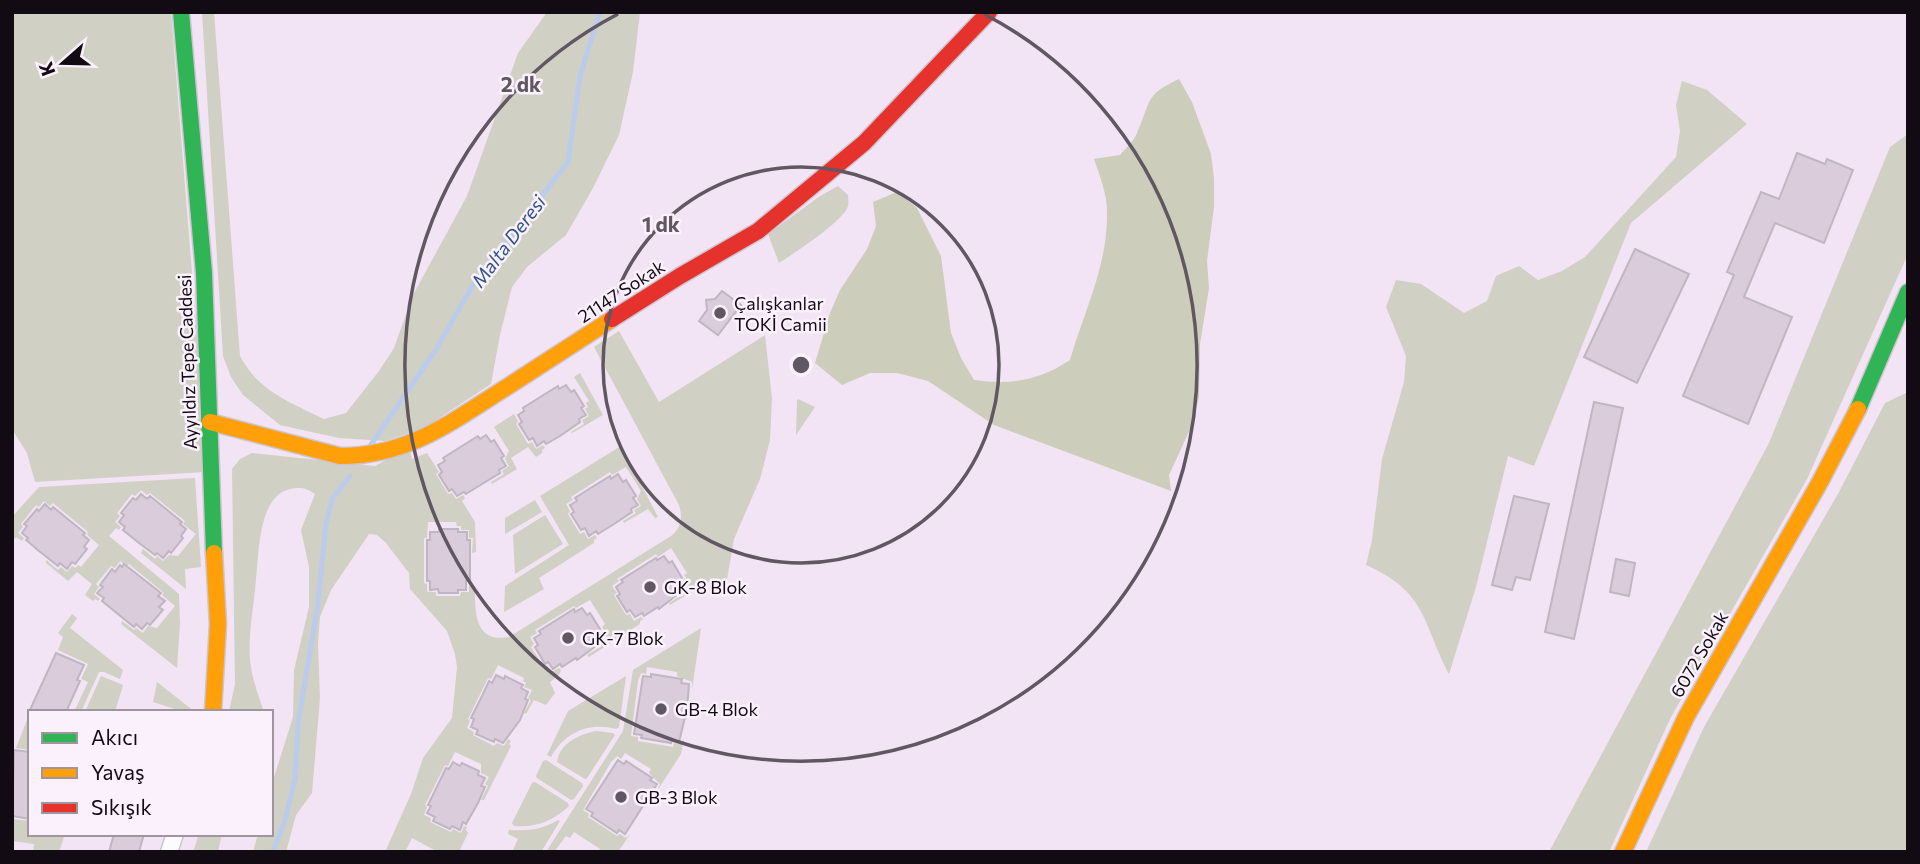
<svg xmlns="http://www.w3.org/2000/svg" width="1920" height="864" viewBox="0 0 1920 864" font-family="Commissioner,sans-serif">
	<style>
		.green { fill: #d0d0c5 }
		.forest { fill: #cccdba }
		.lines { fill: none; stroke-linecap: round; stroke-linejoin: round }
		.stream { stroke: #bacbec; stroke-width: 5 }
		.building { fill: #daccdb; stroke: #c0b6c2; stroke-width: 2 }
		.street-casing { stroke: #cec3d0; stroke-width: 19 }
		.fast-casing { stroke: #cec3d0; stroke-width: 19 }
		.slow-casing { stroke: #cec3d0; stroke-width: 19 }
		.jam-casing { stroke: #cec3d0; stroke-width: 19 }
		.street { stroke: #fdfbfd; stroke-width: 16 }
		.fast { stroke: #30b455; stroke-width: 16 }
		.slow { stroke: #ff9f0a; stroke-width: 16 }
		.jam { stroke: #e5322d; stroke-width: 16 }
		.ring { fill: none; stroke: #615762; stroke-width: 3.5 }
		.poi-dot { fill: #615762; stroke: #fbf1fc; stroke-width: 2.5 }
		.labels { text-anchor: middle; dominant-baseline: central; stroke-width: 5; stroke-linejoin: round; paint-order: stroke }
		.street-label { font-size: 18px; fill: #130b14; stroke: #fbf1fc }
		.poi-label { font-size: 18px; fill: #130b14; stroke: #fbf1fc; text-anchor: start }
		.water-label { font-size: 19px; font-style: italic; fill: #2d5489; stroke: #fbf1fc }
		.centre { fill: #615762; stroke: #fbf1fc; stroke-width: 3.5 }
		.ring-label { font-size: 21px; text-anchor: middle; font-weight: bold; fill: #615762; stroke: #fbf1fc; stroke-width: 5; stroke-linejoin: round; paint-order: stroke }
	</style>
	<rect width="100%" height="100%" fill="#f2e4f4"/>
	<!-- green -->
	<g class="green">
		<path d="M12,12H171L204,422L205,472L35,482L27,453L12,429Z"/>
		<path d="M202,12H214L240,356C258,391 290,402 324,419L346,413L379,371L394,348L413,295L467,196L518,53L547,12H640L633,72L619,135L593,188L566,235L527,267L512,287L500,335L491,384L424,428L385,441L339,438L280,425L243,395L231,377L223,356Z"/>
		<path d="M1682,81L1707,90L1747,124L1631,223L1534,466L1508,456L1476,587L1449,674C1422,622 1427,592 1366,565L1372,540L1382,459L1404,382L1406,356L1386,307L1396,280L1421,284L1464,313L1487,301L1496,276L1519,266L1538,280L1562,271L1585,257L1676,157L1680,131L1676,105Z"/>
		<path d="M1908,134V254L1807,479L1671,717L1609,852H1549L1769,443L1890,147Z"/>
		<path d="M838,186L848,195C848,199 849,203 848,206C844,221 793,254 779,263L768,234L820,196Z"/>
		<path d="M619,331L659,402L765,335L772,399L770,440L760,479L734,539L725,591L723,587L717,590L710,581L670,605L669,603L682,595L680,592L687,587L683,581L686,578L684,575L687,573L671,548L658,557L656,554L617,579L619,581L612,586L617,593L614,595L626,615L630,614L634,621L641,617L643,619L640,621V624L589,657L587,655L600,647L598,643L605,639L601,632L604,630L602,627L605,624L590,600L576,608L574,606L535,630L537,633L530,637L534,644L531,647L544,667L547,665L552,672L559,668L561,671L558,676L550,682L555,693L546,705L534,700L526,714L524,713L531,700L528,698L532,690L524,687L526,683L523,681L524,678L498,665L491,679L488,678L468,719L470,721L467,728L474,732L473,735L494,746L497,743L504,746L508,739L511,741L509,744L511,746L484,800H481L488,786L485,784L489,777L481,773V764L455,752L448,766L445,765L425,805L427,807L424,815L431,818L430,822L451,832L453,829L461,833L464,826L467,827L466,830L468,833L459,852H438L412,838L405,852H385L411,794L423,758L452,718L457,667L455,654L447,631L410,589L409,573L386,543L377,535L369,534L331,590L320,617L318,644L320,698L312,793L296,815L286,852H253L258,834H271V787L293,717L294,670L309,607V567L301,530L315,494C306,488 301,487 290,489C258,496 259,554 256,579C254,606 248,632 250,660C252,678 258,695 264,712H229L235,684L232,469L240,459L252,453L375,466L409,447L412,459L427,453L439,472L436,474L448,494L452,493L456,499L463,495L465,498L462,501L475,522L476,552L472,553L473,538H469V530H461V526H457L456,522H428L427,538H424V583L427,584V592H436V596H460L461,592H469V584H473V588L475,589C475,614 475,643 509,637L671,536C681,528 683,518 679,505L594,347Z"/>
		<path d="M580,373L603,415L572,433L571,432L584,424L582,420L589,416L585,409L588,407L586,403L589,401L574,377Z"/>
		<path d="M1908,392V852H1646L1704,727L1839,492L1885,403Z"/>
		<path d="M798,399L815,407L796,435L797,400Z"/>
		<path d="M514,414L518,421L516,424L528,444L532,442L536,449L543,445L545,448L542,450V453L536,457L528,447L511,458L517,469L492,484L491,482L504,474L502,471L509,466L505,459L509,451L494,427Z"/>
		<path d="M621,446L658,517L655,518L648,509L624,523L623,521L636,513L634,510L641,506L637,499L641,491L626,467L612,475L610,472L571,497L573,500L566,504L570,511L568,514L580,534L584,532L588,539L595,535L597,538L594,540V543L539,578L544,589L504,612L505,586L569,545L540,496Z"/>
		<path d="M195,478L201,567L185,569L186,589L141,553L143,549L155,559L157,556L163,561L169,555L178,556L196,534L183,524L185,521L150,493L147,495L141,490L135,496L132,494L117,513L120,516L115,522L121,527L119,530L116,528L109,536L179,594L180,624L177,668L121,624L122,621L134,630L136,628L143,633L148,626L157,628L175,606L162,595L164,593L129,564L126,566L120,561L115,568L111,566L96,584L99,587L94,594L100,599L98,601L95,599L93,601L85,595L92,584L77,572L68,581L46,563V560L58,570L61,567L67,572L72,566L75,568L78,565L81,567L99,545L87,535L88,532L53,503L50,506L44,501L39,507L36,505L21,524L23,527L18,533L24,538L22,541L16,537L12,542V517L39,487Z"/>
		<path d="M535,500L542,512L505,534V518Z"/>
		<path d="M545,515L563,544L515,574L513,535Z"/>
		<path d="M72,614L77,618L70,628L123,670L120,679L104,672H99L81,712H74L88,682L81,679L88,664L58,650L63,637L58,633Z"/>
		<path d="M701,628L692,690V682L677,676V672L647,667L646,674L641,673L638,681L631,736L638,737V741L673,747L674,743L681,744L684,738L681,754L657,791L660,784L649,773L651,769L625,753L621,759L617,756L611,762L583,810L589,814L588,817L617,836L620,834L626,838L631,833L618,852H599L600,849L574,832L570,838L566,836L554,852H546L623,731L633,670Z"/>
		<path d="M101,676L123,685L115,712H85Z"/>
		<path d="M626,676L619,727L616,729C589,722 565,732 551,757L547,755L568,711Z"/>
		<path d="M157,682L195,712H184L153,702Z"/>
		<path d="M29,715L30,750L16,748Z"/>
		<path d="M596,731L613,733L615,735L587,778L585,779L557,762C559,744 579,734 596,731Z"/>
		<path d="M546,760L582,783L583,786L574,799L571,800L537,778L536,776L543,761Z"/>
		<path d="M535,782L568,803L569,806C553,821 535,828 514,826L512,823L532,783Z"/>
		<path d="M12,819L30,821V834H65L59,852H33L34,844L12,841Z"/>
		<path d="M558,820L560,821L541,852H512L518,839L508,834L509,830C527,831 542,830 558,820Z"/>
		<path d="M199,834H222L218,852H193Z"/>
	</g>
	<!-- forest -->
	<path class="forest" d="M1179,79L1192,102L1211,154L1214,179V207L1207,261L1209,288L1200,344L1199,397L1192,425L1169,475L1171,491L994,425L928,381L897,373H870L842,385L815,363L830,313L840,290L867,249L876,226L873,202L897,192L917,208L941,256L951,333L961,358L974,380C1011,385 1038,381 1070,360C1084,311 1108,266 1107,212C1107,194 1100,176 1094,159L1120,155C1126,148 1134,141 1137,133C1152,101 1143,96 1179,79Z"/>
	<g class="lines">
		<!-- stream -->
		<g class="stream">
			<path d="M368,449L435,351L473,285L568,162L580,76L600,12"/>
			<path d="M273,852L286,817L295,778L298,724L318,603L326,524L332,499L350,476"/>
		</g>
	</g>
	<!-- building -->
	<g class="building">
		<path d="M1797,153L1825,164L1827,159L1853,170L1824,243L1775,223L1744,297L1792,317L1748,424L1683,396L1734,275L1727,272L1761,192L1779,199Z"/>
		<path d="M1635,249L1689,274L1637,383L1584,357Z"/>
		<path d="M722,291L741,305L718,335L699,321L707,310L706,300L715,299Z"/>
		<path d="M566,385L571,392L574,390L584,406L581,408L586,415L579,419L580,422L560,436L546,444L544,441L537,446L533,438L529,440L519,424L522,422L518,415L524,411L523,408L537,399L558,386L559,389Z"/>
		<path d="M1594,402L1623,408L1574,639L1545,632Z"/>
		<path d="M486,435L491,442L494,440L504,456L501,458L506,466L499,470L500,473L482,484L466,494L464,492L457,496L452,489L449,491L439,475L442,472L438,465L445,461L443,458L478,436L480,439Z"/>
		<path d="M618,474L623,482L626,480L636,496L633,498L638,505L631,509L632,512L614,524L598,534L596,531L589,536L585,528L581,530L571,514L574,512L570,505L577,501L575,498L589,489L610,476L611,479Z"/>
		<path d="M141,494L147,499L150,496L182,522L180,524L186,529L181,536L183,538L171,553L169,551L163,558L157,553L155,555L139,543L123,530L125,527L119,522L124,515L121,513L133,498L136,500Z"/>
		<path d="M1514,496L1549,504L1530,580L1516,577L1512,590L1492,585Z"/>
		<path d="M45,504L51,510L53,507L85,533L83,535L89,540L84,547L87,549L75,564L72,562L67,569L60,563L58,566L39,551L26,540L28,538L22,533L27,526L24,524L37,509L39,511Z"/>
		<path d="M439,529H458V532H467V540H470V581H466V590H458V593H439L438,589L430,590V581H427V540H430V532H439Z"/>
		<path d="M664,556L669,563L672,561L682,578L679,580L683,587L677,591L678,594L659,609L658,607L644,616L642,613L635,617L630,610L627,612L617,596L620,594L616,587L623,582L621,580L640,568L656,558L657,560Z"/>
		<path d="M1616,559L1635,563L1629,596L1610,592Z"/>
		<path d="M124,564L161,593L158,596L165,601L159,607L163,610L150,625L147,623L142,629L136,624L134,627L102,601L104,598L97,593L103,587L100,585L112,569L115,572L120,565L122,567Z"/>
		<path d="M582,608L587,615L590,613L600,629L597,631L601,638L595,643L596,646L577,660L576,658L562,667L560,664L553,669L548,662L545,664L535,647L538,645L534,638L541,634L539,631L574,609L575,612Z"/>
		<path d="M56,653L84,665L77,680L80,681L66,712H29Z"/>
		<path d="M651,674L682,679L681,683L689,684L687,709L679,742L672,740L671,743L641,738L642,735L634,734L643,676L651,677Z"/>
		<path d="M496,675L504,679L505,676L523,685L521,688L528,692L525,699L528,700L520,720L503,743L495,739L494,742L476,734L478,730L471,727L474,719L471,718L482,696L489,681L492,683Z"/>
		<path d="M14,750L30,752V819L12,816Z"/>
		<path d="M618,760L624,764L626,761L652,778L650,780L657,784L625,834L619,830L617,833L591,816L593,813L586,809Z"/>
		<path d="M453,762L460,766L462,763L479,771L478,775L485,778L481,786L485,787L478,803L466,824L463,822L460,830L452,826L450,829L433,821L435,817L427,813L431,806L428,805L446,768L449,769Z"/>
		<path d="M114,834H144L139,852H109Z"/>
	</g>
	<g class="lines">
		<!-- street casing -->
		<g class="street-casing">
			<path id="street" d="M169,852L175,834"/>
		</g>
		<!-- fast casing -->
		<g class="fast-casing">
			<g id="fast">
				<path d="M181,12L204,273L214,553"/>
				<path d="M1858,409L1908,292"/>
			</g>
		</g>
		<!-- slow casing -->
		<g class="slow-casing">
			<g id="slow">
				<path d="M210,422L340,456C409,456 451,422 507,387C542,364 577,342 612,319"/>
				<path d="M213,712L218,624L214,553"/>
				<path d="M1623,852L1686,717L1820,482L1858,409"/>
			</g>
		</g>
		<!-- jam casing -->
		<g class="jam-casing">
			<path id="jam" d="M612,319L680,276L758,231L864,143L989,12"/>
		</g>
		<!-- street -->
		<use href="#street" class="street"/>
		<!-- fast -->
		<use href="#fast" class="fast"/>
		<!-- slow -->
		<use href="#slow" class="slow"/>
		<!-- jam -->
		<use href="#jam" class="jam"/>
	</g>
	<!-- distance rings -->
	<g class="ring">
		<circle cx="801" cy="365" r="198"/>
		<path d="M984 14A396 396 0 1 1 618 14"/>
	</g>
	<!-- markers -->
	<g class="poi-dot">
		<circle cx="720" cy="313" r="7"/>
		<circle cx="650" cy="587" r="7"/>
		<circle cx="568" cy="638" r="7"/>
		<circle cx="661" cy="709" r="7"/>
		<circle cx="621" cy="797" r="7"/>
	</g>
	<g class="labels">
		<!-- street labels -->
		<g class="street-label">
			<text transform="translate(621 291) rotate(-33)">21147 Sokak</text>
			<text transform="translate(187 362) rotate(-92)">Ayyıldız Tepe Caddesi</text>
			<text transform="translate(1699 654) rotate(-60)">6072 Sokak</text>
		</g>
		<!-- poi labels -->
		<g class="poi-label">
			<text x="734" y="303">Çalışkanlar<tspan x="734" dy="21">TOKİ Camii</tspan></text>
			<text x="664" y="587">GK-8 Blok</text>
			<text x="582" y="638">GK-7 Blok</text>
			<text x="675" y="709">GB-4 Blok</text>
			<text x="635" y="797">GB-3 Blok</text>
		</g>
		<!-- water labels -->
		<g class="water-label">
			<text transform="translate(508 241) rotate(-53)">Malta Deresi</text>
		</g>
	</g>
	<circle cx="801" cy="365" r="10" class="centre"/>
	<g class="ring-label">
		<text x="521" y="92">2 dk</text>
		<text x="661" y="232">1 dk</text>
	</g>
	<!-- border -->
	<rect width="1920" height="864" fill="none" stroke="#130b14" stroke-width="28"/>
	<!-- legend -->
	<rect x="28" y="710" width="245" height="126" fill="#fbf1fc" stroke="#9e959f" stroke-width="2"/>
	<rect x="42" y="733" width="35" height="10" fill="#30b455" stroke="#9e959f" stroke-width="2"/>
	<text x="91" y="745" font-size="21" fill="#130b14">Akıcı</text>
	<rect x="42" y="768" width="35" height="10" fill="#ff9f0a" stroke="#9e959f" stroke-width="2"/>
	<text x="91" y="780" font-size="21" fill="#130b14">Yavaş</text>
	<rect x="42" y="803" width="35" height="10" fill="#e5322d" stroke="#9e959f" stroke-width="2"/>
	<text x="91" y="815" font-size="21" fill="#130b14">Sıkışık</text>
	<!-- north arrow -->
	<g transform="translate(63 63) rotate(250)" stroke="#fbf1fc" stroke-width="5" paint-order="stroke">
	<path d="M0-5L12 26L0 18L-12 26Z" fill="#130b14"/>
	<text y="-10" font-size="19" font-weight="bold" text-anchor="middle" fill="#130b14">K</text>
	</g>
</svg>
